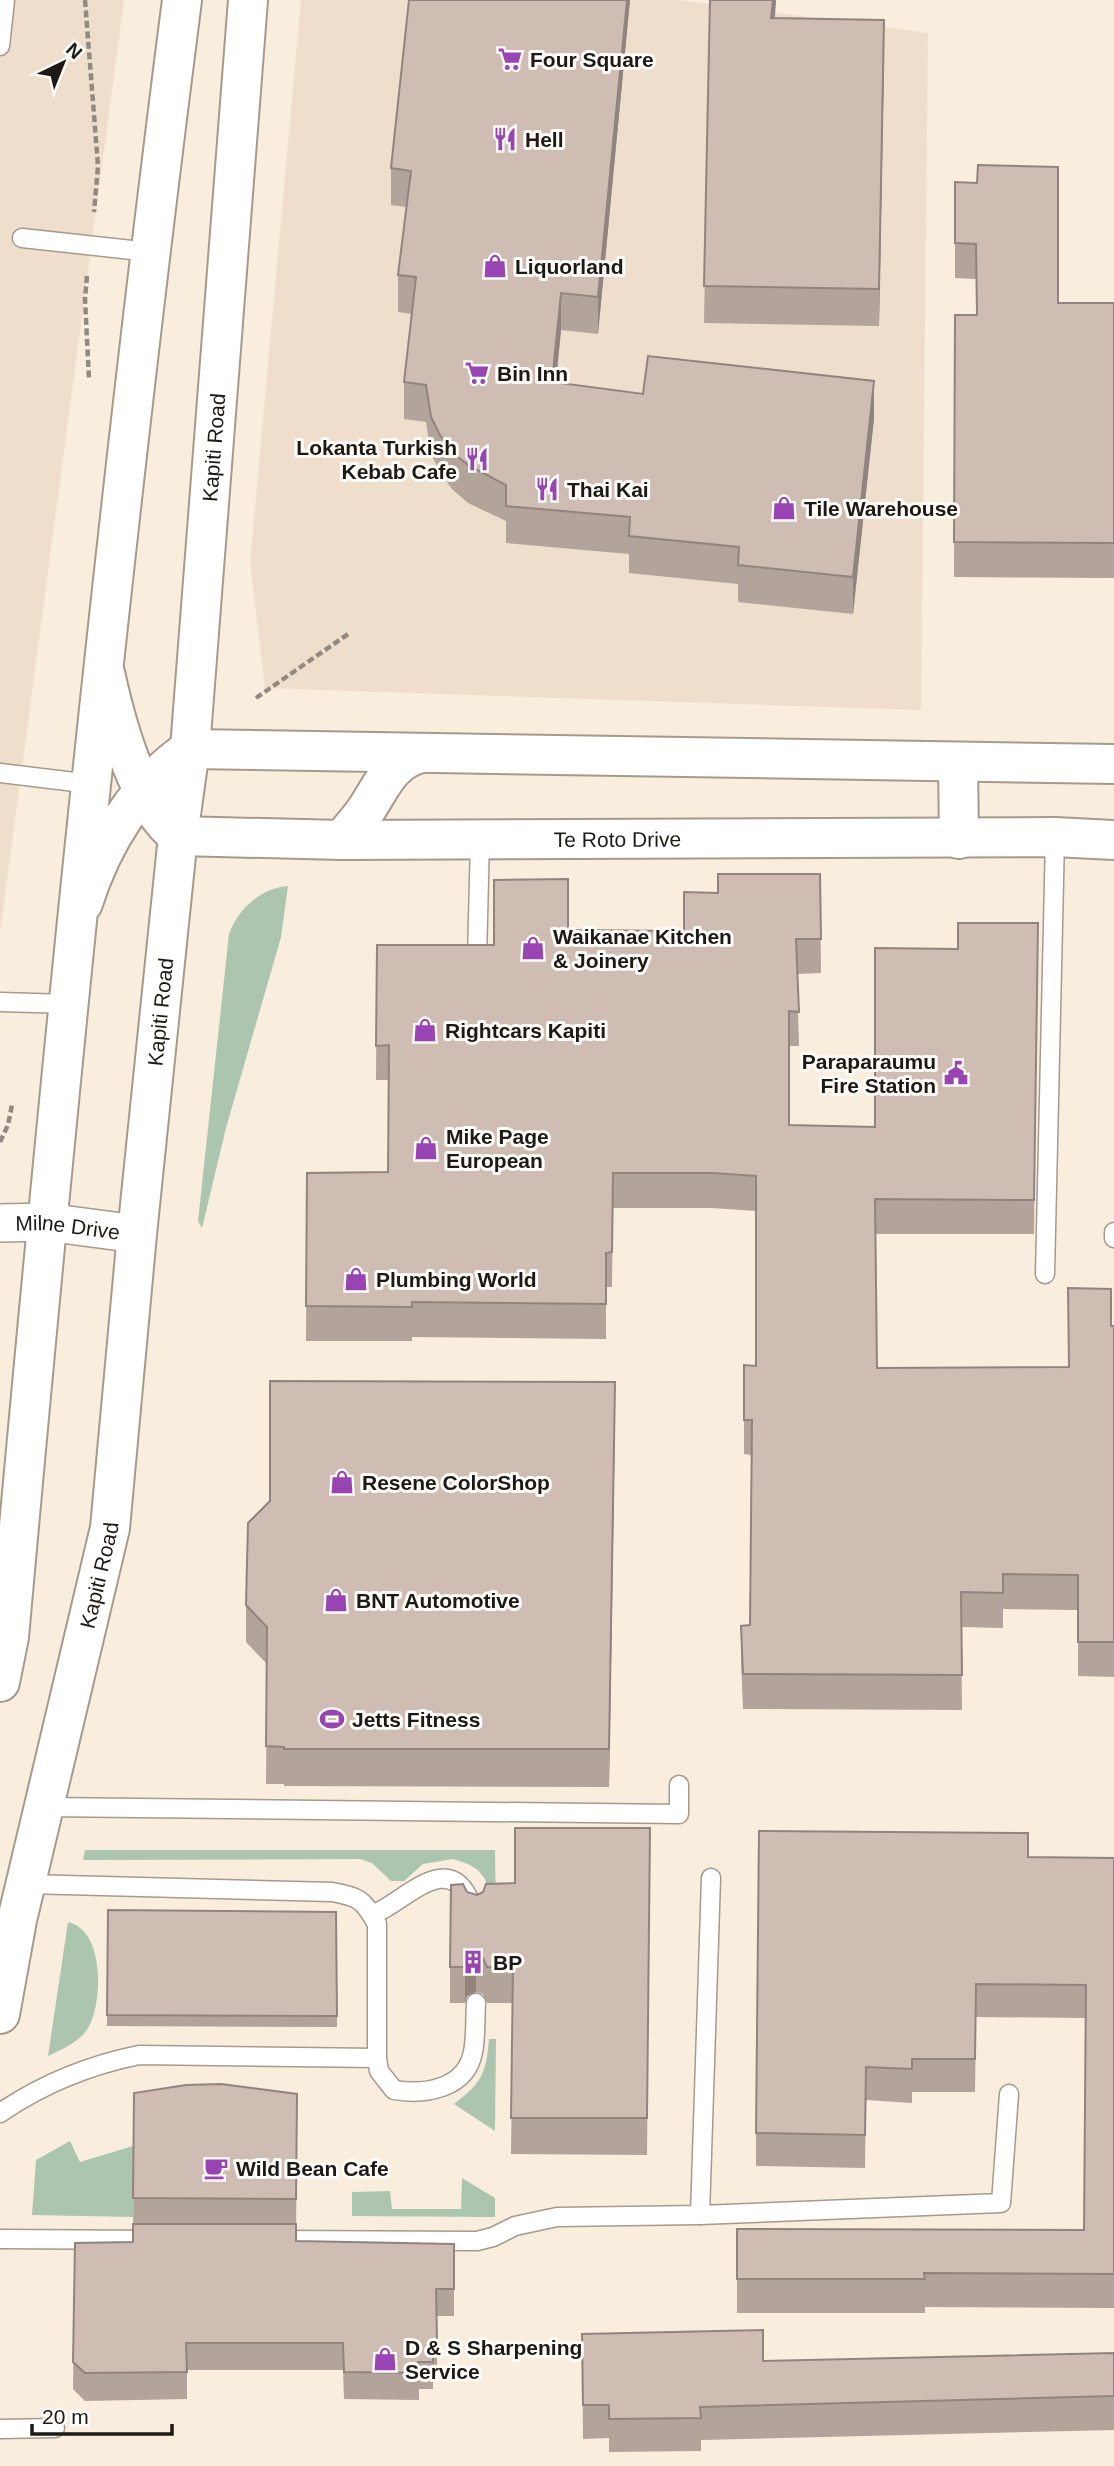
<svg xmlns="http://www.w3.org/2000/svg" width="1114" height="2466" viewBox="0 0 1114 2466" font-family="Arial,sans-serif">
	<style>
		.commercial { fill: #efdecc }
		.green { fill: #abc5ae }
		.lines { fill: none; stroke-linecap: round; stroke-linejoin: round }
		.service-casing { stroke: #a59a8c; stroke-width: 21 }
		.minor-casing { stroke: #a59a8c; stroke-width: 40 }
		.tertiary-casing { stroke: #a59a8c; stroke-width: 42 }
		.secondary-casing { stroke: #a59a8c; stroke-width: 42 }
		.path { stroke: #928a80; stroke-width: 4.5; stroke-dasharray: 7 3.5; stroke-linecap: butt }
		.service { stroke: #fff; stroke-width: 18 }
		.minor { stroke: #fff; stroke-width: 37 }
		.tertiary { stroke: #fff; stroke-width: 38 }
		.secondary { stroke: #fff; stroke-width: 38 }
		.wall { fill: #b2a39b }
		.shaded-wall { fill: #91847e }
		.building { fill: #cfbdb4; stroke: #91847e; stroke-width: 2 }
		.labels { text-anchor: middle; dominant-baseline: central; stroke-width: 6; stroke-linejoin: round; paint-order: stroke }
		.poi-label { font-size: 21px; font-weight: bold; fill: #1d1914; stroke: #fefcf9; text-anchor: start }
		.street-label { font-size: 21px; fill: #1d1914; stroke: #fefcf9 }
	</style>
	<rect width="100%" height="100%" fill="#f9edde"/>
	<!-- commercial -->
	<g class="commercial">
		<path d="M0,0H124L0,933Z"/>
		<path d="M301,0H680L928,33L921,710L265,688L250,563Z"/>
	</g>
	<!-- green -->
	<g class="green">
		<path d="M288,886L281,937L226,1128L202,1228L198,1221L229,934C238,909 261,888 288,886Z"/>
		<path d="M85,1850H495L496,1920L485,1879L478,1870L468,1864L453,1859L423,1864L404,1881H391L372,1863L360,1859L83,1860Z"/>
		<path d="M68,1922C105,1930 103,2003 88,2028C80,2042 62,2049 48,2056Z"/>
		<path d="M489,2039H496L495,2131L454,2104C482,2083 486,2073 489,2039Z"/>
		<path d="M70,2141L80,2162L133,2146V2217L32,2215L36,2160Z"/>
		<path d="M462,2178L495,2198V2217L352,2216V2192L390,2191L392,2209H461Z"/>
	</g>
	<g class="lines">
		<!-- service casing -->
		<g class="service-casing">
			<g id="service">
				<path d="M0,46L5,0"/>
				<path d="M22,238L150,252"/>
				<path d="M0,773L91,784"/>
				<path d="M477,958L480,839"/>
				<path d="M0,1002L68,1004"/>
				<path d="M1114,1238V1232"/>
				<path d="M1045,1274L1055,837"/>
				<path d="M43,1807L679,1814V1785"/>
				<path d="M26,1884L332,1892C359,1897 363,1899 377,1924V2058L379,2071L394,2090C425,2095 466,2089 473,2052C476,2037 475,2019 476,2003"/>
				<path d="M372,1915C405,1902 449,1847 471,1904"/>
				<path d="M0,2113C41,2085 90,2065 139,2055L377,2058"/>
				<path d="M700,2215L711,1878"/>
				<path d="M0,2239L157,2240"/>
				<path d="M273,2240L477,2241L493,2237L515,2226L557,2217L700,2215L1001,2203L1009,2094"/>
				<path d="M0,2429L55,2428"/>
			</g>
		</g>
		<!-- minor casing -->
		<g class="minor-casing">
			<g id="minor">
				<path id="s1" d="M0,1223L46,1222L137,1234"/>
			</g>
		</g>
		<!-- tertiary casing -->
		<g class="tertiary-casing">
			<g id="tertiary">
				<path id="s2" d="M105,673C116,723 137,804 178,836L342,840L1055,837L1114,840"/>
				<path d="M958,762L959,839"/>
				<path d="M342,840C350,830 359,820 366,810C382,786 390,761 421,753"/>
				<path d="M83,903C102,843 137,785 190,749L1114,764"/>
			</g>
		</g>
		<!-- secondary casing -->
		<g class="secondary-casing">
			<g id="secondary">
				<path d="M0,1682L9,1637C58,1090 112,544 182,0"/>
				<path id="s3" d="M0,2014L17,1920L110,1528L137,1234L178,836L190,749L248,0"/>
			</g>
		</g>
		<!-- path -->
		<g class="path">
			<path d="M85,0L98,166L94,212"/>
			<path d="M87,276L85,299L89,379"/>
			<path d="M256,698L348,634"/>
			<path d="M0,1142L8,1125L12,1105"/>
		</g>
		<!-- service -->
		<use href="#service" class="service"/>
		<!-- minor -->
		<use href="#minor" class="minor"/>
		<!-- tertiary -->
		<use href="#tertiary" class="tertiary"/>
		<!-- secondary -->
		<use href="#secondary" class="secondary"/>
	</g>
	<!-- wall -->
	<g class="wall">
		<path d="M409,0H630L598,334L561,330L556,382L643,394L874,418L853,614L738,602V584L629,573V554L506,543V521L468,503L452,489L440,472L431,454L426,422L404,419V382L412,314L398,312V275L406,207L391,205V168Z"/>
		<path d="M710,0H776L775,18L884,57L879,326L704,323Z"/>
		<path d="M955,182L1058,303H1114V578L954,577L955,315H977L976,279L955,278Z"/>
		<path d="M820,874L821,973L797,974L799,1046H789V1125L875,1127L958,949V923H1038L1034,1234H876L877,1368L1069,1367L1111,1326H1114V1677L1078,1676V1610L1003,1609V1628L961,1627L962,1710L743,1709L741,1661V1626L750,1625L752,1455L744,1454V1365L756,1366V1211L712,1208H613L612,1287H606V1339L412,1337V1341H306L307,1173L388,1172L389,1080H376L377,945H494L568,930L684,931L718,893Z"/>
		<path d="M615,1419L609,1787L284,1786V1784H266L267,1664L246,1642V1605Z"/>
		<path d="M650,1828L647,2155L511,2154L513,2003H487L483,1994L476,1992L467,1996L465,2003H450V1967L467,1892L477,1895L515,1883Z"/>
		<path d="M1028,1857L1114,1858V2308L925,2307V2313H737V2229L1084,2230L1085,2018L976,2017L975,2092H912V2103L866,2100L865,2168L756,2166V2133Z"/>
		<path d="M108,1910L336,1912L337,2027L107,2026Z"/>
		<path d="M134,2093L297,2094L296,2241L454,2244V2316H437V2367H433V2389H419V2400L344,2399L343,2370H187V2399L85,2401L73,2389L75,2243L133,2242Z"/>
		<path d="M582,2334L763,2361L1114,2353V2430L701,2440V2451L609,2452V2438L583,2439Z"/>
	</g>
	<!-- shaded-wall -->
	<g class="shaded-wall">
		<path d="M627,0H630L598,334V297Z"/>
		<path d="M773,0H776L771,55V18Z"/>
		<path d="M884,20V57L879,326V289Z"/>
		<path d="M561,293V330L552,419V382Z"/>
		<path d="M874,381V418L853,614V577Z"/>
		<path d="M615,1382V1419L609,1787V1749Z"/>
		<path d="M476,1956V1992L467,1996L465,2003V1967L467,1960Z"/>
	</g>
	<!-- building -->
	<g class="building">
		<path d="M409,0H627L598,297L561,293L552,382L643,394L648,356L874,381L853,577L738,565L739,547L629,536L630,517L506,506V485L468,465L452,452L440,435L431,417L426,385L404,382L416,277L398,275L411,171L391,168Z"/>
		<path d="M710,0H773L771,18L884,20L879,289L704,286Z"/>
		<path d="M978,165L1058,167V303H1114V543L954,542L955,315H977L976,244L955,243V182L977,183Z"/>
		<path d="M718,874H820L821,939H796L799,1012L789,1011V1125L875,1127V948L958,949V923H1038L1034,1200L875,1199L877,1368L1069,1367L1068,1288L1111,1289V1326H1114V1642H1078V1575L1003,1574V1593L961,1592L962,1675L743,1674L741,1626L750,1625L752,1420H744V1365L756,1366V1176L712,1173H613L612,1252L606,1253V1304L412,1302V1307L306,1306L307,1173L388,1172L389,1045L376,1046L377,945H494V880L568,879V930L684,931V892L718,893Z"/>
		<path d="M270,1381L615,1382L609,1749H284V1747L266,1746L267,1627L246,1605L248,1523L270,1501Z"/>
		<path d="M515,1828H650L647,2118H511L513,1967H487L483,1958L476,1956L467,1960L465,1967H450L451,1885L463,1884L467,1892L477,1895L483,1892L486,1884L515,1883Z"/>
		<path d="M759,1831L1028,1833V1857L1114,1858V2274L924,2273L925,2279H737V2229L1084,2230L1086,1985L976,1984L975,2059H912V2069L866,2067L865,2135L756,2133Z"/>
		<path d="M108,1910L336,1912L337,2016L107,2015Z"/>
		<path d="M221,2084L297,2094L296,2199L133,2198L134,2093L186,2085Z"/>
		<path d="M133,2224H296V2241L454,2244V2289H436L437,2340H433V2362H418L419,2373L344,2372L343,2343H186L187,2372L85,2373L73,2362L75,2243L133,2242Z"/>
		<path d="M763,2330V2361L1114,2353V2396L700,2407L701,2418L609,2419V2405H583L582,2334Z"/>
	</g>
	<!-- icons -->
	<defs>
		<g id="supermarket-bare" transform="scale(1.89)"><path d="M-6-5.5h2.5l.6 2H6L4.5 2H-2.5L-4.4-4H-6ZM-1.5 3.2a1.3 1.3 0 1 0 .1 0ZM3 3.2a1.3 1.3 0 1 0 .1 0Z" fill="#9844b3" stroke="#fefcf9" stroke-width="2.5" paint-order="stroke"/></g>
		<g id="restaurant-bare" transform="scale(1.89)"><path d="M-5-6h1v4h1v-4h1v4h1v-4h1v5L-1.5 .5V6h-2V.5L-5-1ZM5-6V6H3V1.5H1.5Q1.5-4 5-6Z" fill="#9844b3" stroke="#fefcf9" stroke-width="2.5" paint-order="stroke"/></g>
		<g id="shop-bare" transform="scale(1.89)"><path d="M-5-2.5h2.3a2.7 3.5 0 0 1 5.4 0H5L5.5 6h-11ZM-1.5-2.5h3a1.5 2.3 0 0 0-3 0Z" fill="#9844b3" stroke="#fefcf9" stroke-width="2.5" paint-order="stroke"/></g>
		<g id="civic-bare" transform="scale(1.89)"><path d="M-.6-6.5H3V-4.5H.6V-3L4-1V1h2V6H-6V1h2V-1L-.6-3ZM-1.2 2.5V6h2.4V2.5Z" fill="#9844b3" stroke="#fefcf9" stroke-width="2.5" paint-order="stroke"/></g>
		<g id="stadium-bare" transform="scale(1.89)"><path d="M0-5a6.5 5 0 1 0 0 10a6.5 5 0 1 0 0-10ZM-3.5-1.8h7v3.6h-7Z" fill="#9844b3" stroke="#fefcf9" stroke-width="2.5" paint-order="stroke"/></g>
		<g id="building-bare" transform="scale(1.89)"><path d="M-4-6H4V6H1V3H-1V6H-4ZM-2.5-4.3h1.7v1.8h-1.7ZM.8-4.3h1.7v1.8H.8ZM-2.5-1h1.7V.8h-1.7ZM.8-1h1.7V.8H.8Z" fill="#9844b3" stroke="#fefcf9" stroke-width="2.5" paint-order="stroke"/></g>
		<g id="cafe-bare" transform="scale(1.89)"><path d="M-5.5-4.5H6V0H3Q3 3.5 0 3.5H-2.5Q-5.5 3.5-5.5 0ZM3-3.2v2h1.7v-2ZM-6 4.5H4V6H-6Z" fill="#9844b3" stroke="#fefcf9" stroke-width="2.5" paint-order="stroke"/></g>
	</defs>
	<g fill-rule="evenodd">
		<use href="#supermarket-bare" x="510" y="59"/>
		<use href="#restaurant-bare" x="505" y="139"/>
		<use href="#shop-bare" x="495" y="266"/>
		<use href="#supermarket-bare" x="477" y="373"/>
		<use href="#restaurant-bare" x="477" y="459"/>
		<use href="#restaurant-bare" x="547" y="489"/>
		<use href="#shop-bare" x="784" y="508"/>
		<use href="#shop-bare" x="533" y="948"/>
		<use href="#shop-bare" x="425" y="1030"/>
		<use href="#civic-bare" x="956" y="1073"/>
		<use href="#shop-bare" x="426" y="1148"/>
		<use href="#shop-bare" x="356" y="1279"/>
		<use href="#shop-bare" x="342" y="1482"/>
		<use href="#shop-bare" x="336" y="1600"/>
		<use href="#stadium-bare" x="332" y="1719"/>
		<use href="#building-bare" x="473" y="1962"/>
		<use href="#cafe-bare" x="216" y="2168"/>
		<use href="#shop-bare" x="385" y="2359"/>
	</g>
	<g class="labels">
		<!-- poi labels -->
		<g class="poi-label">
			<text x="530" y="59">Four Square</text>
			<text x="525" y="139">Hell</text>
			<text x="515" y="266">Liquorland</text>
			<text x="497" y="373">Bin Inn</text>
			<text x="457" y="447" text-anchor="end">Lokanta Turkish<tspan x="457" dy="24">Kebab Cafe</tspan></text>
			<text x="567" y="489">Thai Kai</text>
			<text x="804" y="508">Tile Warehouse</text>
			<text x="553" y="936">Waikanae Kitchen<tspan x="553" dy="24">&amp; Joinery</tspan></text>
			<text x="445" y="1030">Rightcars Kapiti</text>
			<text x="936" y="1061" text-anchor="end">Paraparaumu<tspan x="936" dy="24">Fire Station</tspan></text>
			<text x="446" y="1136">Mike Page<tspan x="446" dy="24">European</tspan></text>
			<text x="376" y="1279">Plumbing World</text>
			<text x="362" y="1482">Resene ColorShop</text>
			<text x="356" y="1600">BNT Automotive</text>
			<text x="352" y="1719">Jetts Fitness</text>
			<text x="493" y="1962">BP</text>
			<text x="236" y="2168">Wild Bean Cafe</text>
			<text x="405" y="2347">D &amp; S Sharpening<tspan x="405" dy="24">Service</tspan></text>
		</g>
		<!-- street labels -->
		<g class="street-label">
			<text stroke="none"><textPath href="#s3" startOffset="1584">Kapiti Road</textPath></text>
			<text stroke="none"><textPath href="#s2" startOffset="621">Te Roto Drive</textPath></text>
			<text stroke="none"><textPath href="#s3" startOffset="1017">Kapiti Road</textPath></text>
			<text stroke="none"><textPath href="#s1" startOffset="68">Milne Drive</textPath></text>
			<text stroke="none"><textPath href="#s3" startOffset="450">Kapiti Road</textPath></text>
		</g>
	</g>
	<!-- north arrow -->
	<g transform="translate(63 63) rotate(43)" stroke="#fefcf9" stroke-width="5" paint-order="stroke">
	<path d="M0-5L12 26L0 18L-12 26Z" fill="#1d1914"/>
	<text y="-10" font-size="19" font-weight="bold" text-anchor="middle" fill="#1d1914">N</text>
	</g>
	<!-- scale -->
	<path d="M32 2424v10h140v-10" fill="none" stroke="#1d1914" stroke-width="3.5"/>
	<text x="42" y="2424" font-size="21" fill="#1d1914" stroke="#fefcf9" stroke-width="5" paint-order="stroke">20 m</text>
</svg>
